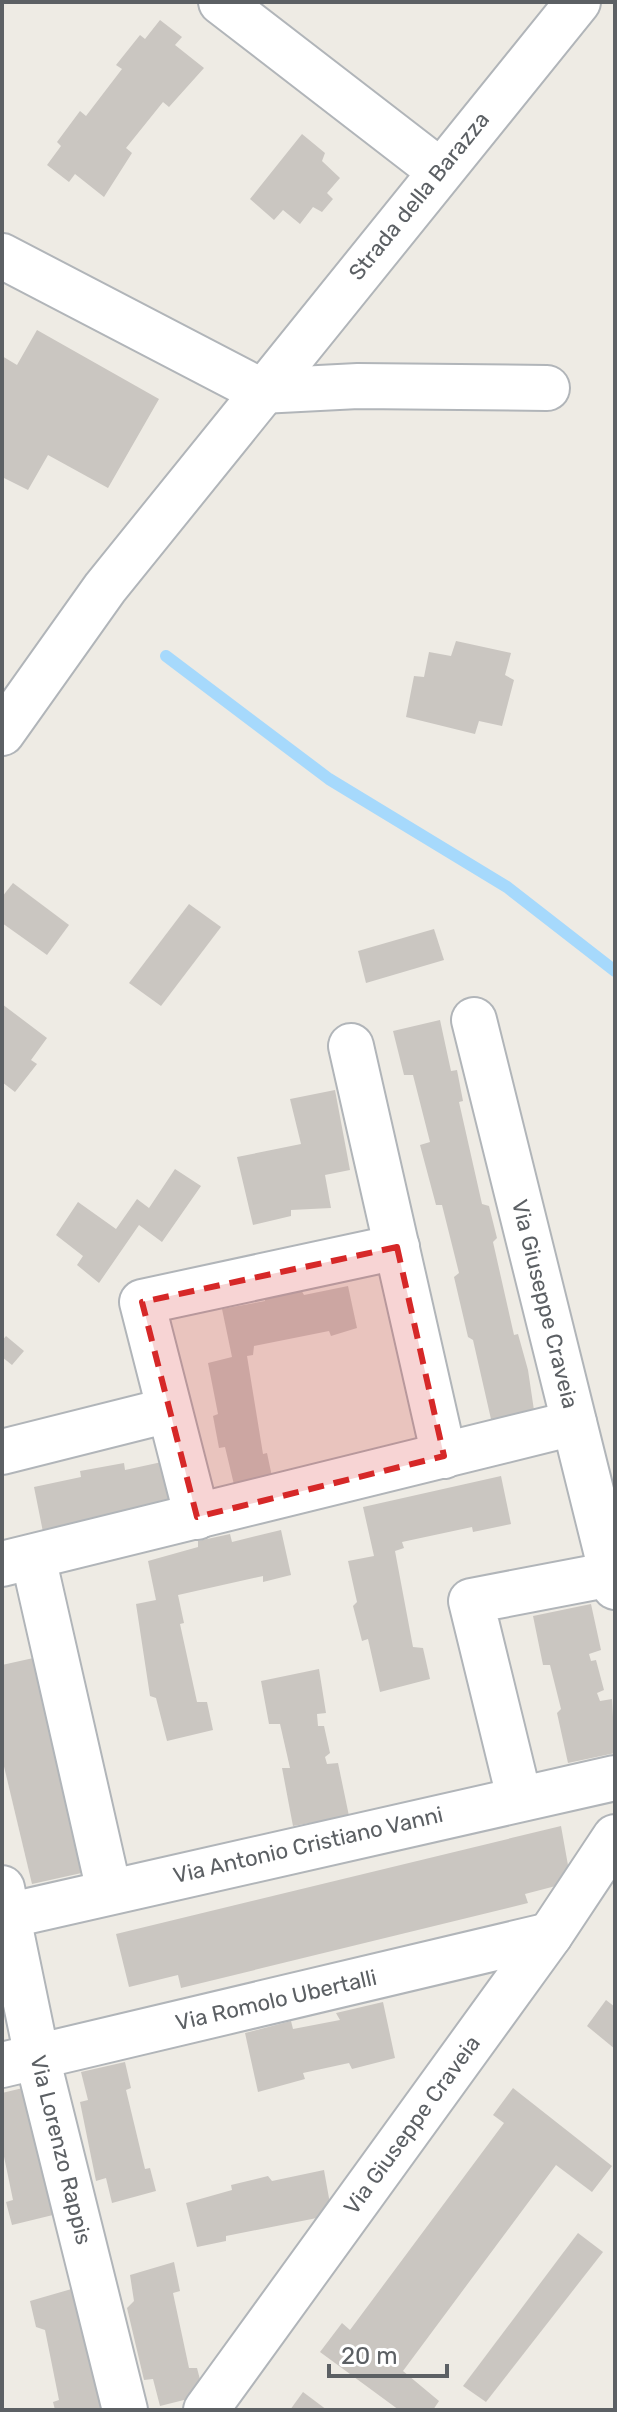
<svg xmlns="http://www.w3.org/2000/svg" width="617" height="2412" viewBox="0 0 617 2412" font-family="Rubik,sans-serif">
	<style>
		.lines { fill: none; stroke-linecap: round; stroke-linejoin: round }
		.stream { stroke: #a6d9fc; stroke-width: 12 }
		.building { fill: #cac6c1 }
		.minor-casing { stroke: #b1b5b9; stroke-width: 48 }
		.minor { stroke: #fff; stroke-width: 44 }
		.marked { fill: #d62828; fill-opacity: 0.2; stroke: #d62828; stroke-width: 6; stroke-dasharray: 16 10; stroke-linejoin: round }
		.labels { text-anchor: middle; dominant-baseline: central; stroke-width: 8; stroke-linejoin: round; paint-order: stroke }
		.street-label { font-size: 22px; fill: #5c6064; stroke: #fff }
	</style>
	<rect width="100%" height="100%" fill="#eeebe4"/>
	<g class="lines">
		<!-- stream -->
		<path class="stream" d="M166,656L329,779L507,887L615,971"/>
	</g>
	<!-- building -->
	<g class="building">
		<path d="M160,20L182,37L175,45L204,68L169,107L163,102L126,148L132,153L104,197L75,174L69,182L47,165L61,146L57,142L80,111L86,116L122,69L116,65L140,35L145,39Z"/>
		<path d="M302,134L325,153L322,161L340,178L327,193L333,199L322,212L313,207L300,224L283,210L274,220L250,199Z"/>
		<path d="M37,330L159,399L108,488L48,455L28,490L2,477V356L17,365Z"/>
		<path d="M456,641L511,653L505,675L514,680L502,726L479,721L475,734L406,717L414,676L424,677L429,652L451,656Z"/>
		<path d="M13,883L69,925L47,955L2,923V897Z"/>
		<path d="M189,904L221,927L161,1006L129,983Z"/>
		<path d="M434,929L444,960L366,983L358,951Z"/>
		<path d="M2,1004L47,1038L31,1060L37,1064L15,1092L2,1082Z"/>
		<path d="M440,1020L451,1071L457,1070L463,1101L459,1102L482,1204L489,1206L497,1238L493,1242L514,1335L518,1334L528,1370L535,1417L493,1428L473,1340L468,1337L454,1277L459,1273L442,1205H436L420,1145L430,1142L413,1075H404L393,1031Z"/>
		<path d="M335,1090L350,1170L325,1175L331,1208L291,1210V1216L253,1225L237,1157L301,1144L290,1099Z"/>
		<path d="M175,1169L201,1186L162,1242L139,1225L99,1283L77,1265L83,1256L56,1235L78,1202L116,1229L137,1199L149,1208Z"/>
		<path d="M348,1286L357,1328L331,1336L329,1331L254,1346L253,1355L247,1356L263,1454L267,1453L274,1486L236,1493L225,1447L219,1448L213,1416L218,1414L208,1363L232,1357L222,1309L265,1301V1296L300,1288L304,1295Z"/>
		<path d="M6,1336L24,1351L12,1365L2,1357V1341Z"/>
		<path d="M171,1460L180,1505L150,1507L75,1522L76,1529L44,1537L34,1487L81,1477L80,1471L124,1463L125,1470Z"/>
		<path d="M501,1476L511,1524L473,1532L472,1527L402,1542L404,1548L395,1551L413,1647L423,1648L430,1679L380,1692L368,1639L362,1641L353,1606L357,1602L348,1561L374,1556L363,1507Z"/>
		<path d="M281,1530L291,1575L263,1582V1576L178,1595L184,1623L180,1624L197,1702H207L213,1730L167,1741L156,1698L150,1696L136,1604L156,1600L148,1561L198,1547V1541L230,1534L232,1542Z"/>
		<path d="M591,1604L601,1650L589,1654L591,1661L596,1660L604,1690L597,1693L600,1701L612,1699L615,1753L568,1763L557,1713L561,1709L550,1665H543L533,1616Z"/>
		<path d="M38,1657L86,1872L32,1884L2,1758V1665Z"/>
		<path d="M319,1669L326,1713L317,1714L318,1726H324L330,1753L325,1757L327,1764L338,1763L349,1816L293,1826L282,1768H290L280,1724H269L261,1681Z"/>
		<path d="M561,1826L571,1882L525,1894L528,1903L181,1988L178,1975L129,1987L116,1934Z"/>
		<path d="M606,2000L615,2007V2049L587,2026Z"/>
		<path d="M383,2002L395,2058L352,2069L349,2063L303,2073L305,2079L258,2092L245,2033L291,2021L293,2029L340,2020L336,2013Z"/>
		<path d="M125,2062L131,2088L126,2090L145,2169L150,2168L156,2191L112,2203L106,2178L96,2181L80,2102L88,2100L81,2072Z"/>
		<path d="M27,2087L57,2214L12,2225L6,2202L13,2200L2,2147V2093Z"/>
		<path d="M513,2088L612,2166L592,2192L556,2165L403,2371L439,2401L433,2410H399L320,2352L342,2323L350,2330L504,2123L493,2115Z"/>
		<path d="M324,2170L332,2215L226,2236V2241L197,2247L186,2203L232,2190L231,2185L268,2176L272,2181Z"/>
		<path d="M578,2233L603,2252L486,2402L463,2386Z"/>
		<path d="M174,2262L180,2291L173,2293L189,2368H197L204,2395L160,2406L153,2379L144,2380L127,2308L134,2301L130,2275Z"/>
		<path d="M75,2288L103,2410H55L53,2402L59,2400L45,2330L36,2327L30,2301Z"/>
		<path d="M303,2392L327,2410H290Z"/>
	</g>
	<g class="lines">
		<!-- minor casing -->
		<g class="minor-casing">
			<g id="minor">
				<path d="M221,2L440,171"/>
				<path d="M2,256L261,391"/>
				<path d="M261,391L358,386L547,388"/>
				<path d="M2,733L105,588L578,2"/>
				<path d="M474,1020L615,1587"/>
				<path d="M351,1046L444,1456"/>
				<path d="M2,1452L169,1410"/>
				<path d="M197,1517L142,1302L397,1247"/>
				<path d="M33,1557L109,1891"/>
				<path d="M2,1564L574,1423"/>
				<path d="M519,1797L471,1601L612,1574"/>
				<path d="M2,1888L37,2057L125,2410"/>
				<path d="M2,1917L615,1778"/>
				<path d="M2,2065L550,1935"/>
				<path d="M206,2410L550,1935L615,1837"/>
			</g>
		</g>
		<!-- minor -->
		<use href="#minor" class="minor"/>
	</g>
	<!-- marked area -->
	<path class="marked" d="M397,1247L444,1456L197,1517L142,1302Z"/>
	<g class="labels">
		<!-- street labels -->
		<g class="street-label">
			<text transform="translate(419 196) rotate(-51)">Strada della Barazza</text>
			<text transform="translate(545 1304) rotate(76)">Via Giuseppe Craveia</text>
			<text transform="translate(308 1845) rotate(-13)">Via Antonio Cristiano Vanni</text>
			<text transform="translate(276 2000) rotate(-13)">Via Romolo Ubertalli</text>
			<text transform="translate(412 2125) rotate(-54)">Via Giuseppe Craveia</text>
			<text transform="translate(61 2150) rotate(76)">Via Lorenzo Rappis</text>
		</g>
	</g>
	<!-- border -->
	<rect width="617" height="2412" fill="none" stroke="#5c6064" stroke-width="8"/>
	<!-- scale -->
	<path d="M329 2364v12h118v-12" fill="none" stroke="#5c6064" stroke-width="4"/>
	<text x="341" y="2364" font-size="24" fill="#5c6064" stroke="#ffffff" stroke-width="6" paint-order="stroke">20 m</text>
</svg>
